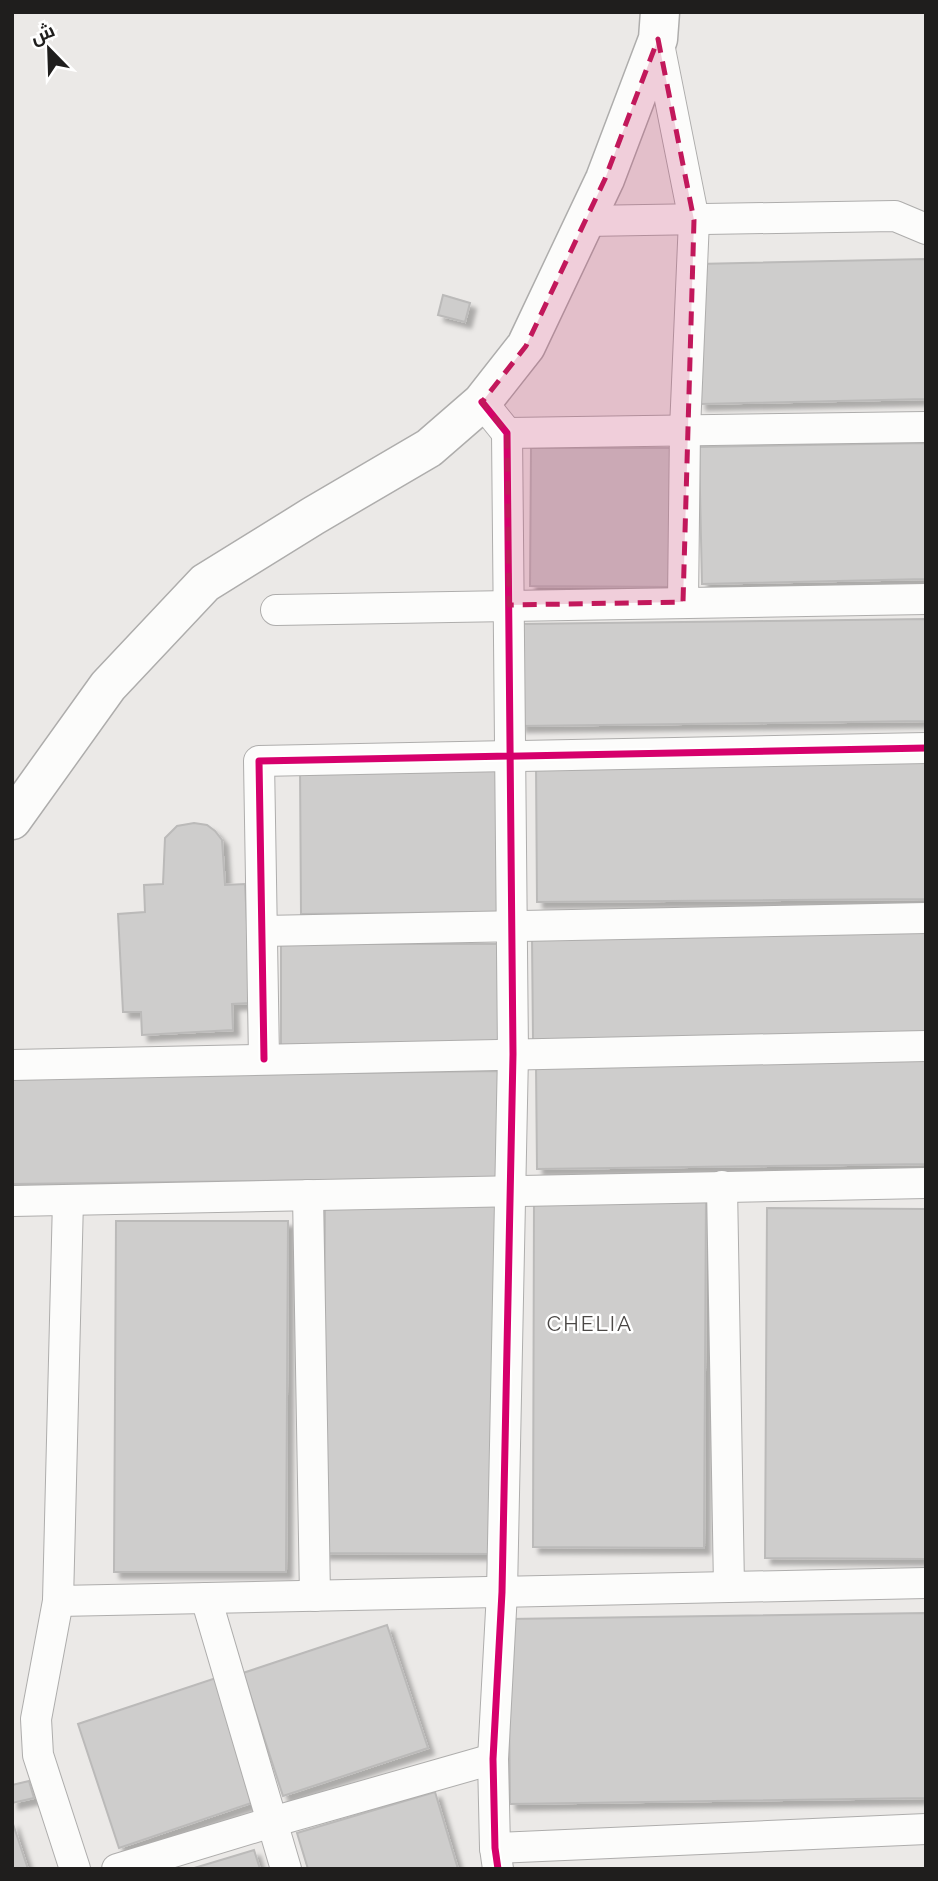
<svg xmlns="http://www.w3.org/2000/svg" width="938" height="1881" viewBox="0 0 938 1881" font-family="Raleway,Cairo,sans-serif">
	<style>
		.building { fill: #cecdcc; stroke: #bbbab9; stroke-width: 2; filter: url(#shadow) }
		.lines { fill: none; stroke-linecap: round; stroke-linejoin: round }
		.minor-casing { stroke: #aeadac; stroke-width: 32 }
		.secondary-casing { stroke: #aeadac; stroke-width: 41 }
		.minor { stroke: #fcfcfb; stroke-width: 30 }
		.secondary { stroke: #fcfcfb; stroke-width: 38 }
		.cycleway-casing { stroke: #fff; stroke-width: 11 }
		.cycleway { stroke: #d6006c; stroke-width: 7 }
		.marked { fill: #c2185b; fill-opacity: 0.2; stroke: #c2185b; stroke-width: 5; stroke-dasharray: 14 9; stroke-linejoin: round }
		.labels { text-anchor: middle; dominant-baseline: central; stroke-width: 5; stroke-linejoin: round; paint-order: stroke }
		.quarter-label { font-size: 21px; letter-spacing: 2px; fill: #4a4745; stroke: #fff }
	</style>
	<defs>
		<filter id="shadow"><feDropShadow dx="6" dy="6" stdDeviation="2" flood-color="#0004"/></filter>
	</defs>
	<rect width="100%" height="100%" fill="#ebe9e7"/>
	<!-- building -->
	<g class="building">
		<path d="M926,259V399L700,404L697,264Z"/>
		<path d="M443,295L470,303L465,322L438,315Z"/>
		<path d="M926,443V579L702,584L699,447Z"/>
		<path d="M531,448H672L671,587L530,586Z"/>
		<path d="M926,619V721L520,726L519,624Z"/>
		<path d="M926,761V899L537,902L536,764Z"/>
		<path d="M506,765L507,912L301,914L300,767Z"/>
		<path d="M194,823L207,825L215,831L222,840L225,885L245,884L251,1003L232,1004L233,1030L142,1035L141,1012H123L118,914L145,912L144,885L163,884L165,838L177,826Z"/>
		<path d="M926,931V1035L533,1040L532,936Z"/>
		<rect x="281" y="944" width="219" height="102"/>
		<path d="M926,1060V1164L537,1169L536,1065Z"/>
		<path d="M502,1071L503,1178L12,1184V1077Z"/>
		<path d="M534,1197H706L704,1548L533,1547Z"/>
		<path d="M325,1203H497L495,1554L323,1553Z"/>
		<path d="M767,1208L926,1209V1559L765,1558Z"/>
		<path d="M116,1221H288L286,1572H114Z"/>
		<path d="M926,1613V1798L510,1804L508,1619Z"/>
		<path d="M387,1625L428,1748L283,1796L243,1673Z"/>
		<path d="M222,1676L263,1799L119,1848L78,1724Z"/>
		<path d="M29,1781L34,1798L12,1803V1785Z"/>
		<path d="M435,1792L458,1869H308L297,1833Z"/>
		<path d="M12,1821L28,1869H12Z"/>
		<path d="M254,1850L260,1869H191Z"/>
	</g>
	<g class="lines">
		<!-- minor casing -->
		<g class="minor-casing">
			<g id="minor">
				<path d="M658,39L694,220L685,429L683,602"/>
				<path d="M585,221L895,216L926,229"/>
				<path d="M482,402L507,433L513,1054L502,1592L493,1759L495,1848L498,1869"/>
				<path d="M507,433L926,427"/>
				<path d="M276,610L926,599"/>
				<path d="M262,931L926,918"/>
				<path d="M264,1059L259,761L926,748"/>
				<path d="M12,1065L926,1046"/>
				<path d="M722,1186L729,1587"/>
				<path d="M308,1195L315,1596"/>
				<path d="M68,1200L58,1601L36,1719L38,1755L75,1869"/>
				<path d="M12,1201L926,1183"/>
				<path d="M206,1598L286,1869"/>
				<path d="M58,1601L926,1583"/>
				<path d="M495,1848L926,1829"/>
				<path d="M117,1869L272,1822L493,1759"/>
			</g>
		</g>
		<!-- secondary casing -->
		<g class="secondary-casing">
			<path id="secondary" d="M12,820L108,686L205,583L313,516L429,448L482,402L526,346L605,179L658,39L660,12"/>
		</g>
		<!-- minor -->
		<use href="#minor" class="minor"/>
		<!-- secondary -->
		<use href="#secondary" class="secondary"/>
		<!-- cycleway casing -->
		<g class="cycleway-casing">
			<g id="cycleway">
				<path d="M482,402L507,433L513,1054L502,1592L493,1759L495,1848L498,1869"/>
				<path d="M264,1059L259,761L926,748"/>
			</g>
		</g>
		<!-- cycleway -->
		<use href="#cycleway" class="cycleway"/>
	</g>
	<!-- marked area -->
	<path class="marked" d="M658,39L694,220L683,602L509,605L507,433L482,402L526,346L605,179Z"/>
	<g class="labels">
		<!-- quarter labels -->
		<g class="quarter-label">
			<text x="590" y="1323">CHELIA</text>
		</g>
	</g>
	<!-- border -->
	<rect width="938" height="1881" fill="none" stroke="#1f1e1d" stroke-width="28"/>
	<!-- north arrow -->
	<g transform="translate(49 49) rotate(337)" stroke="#ffffff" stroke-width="5" paint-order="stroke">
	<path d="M0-5L12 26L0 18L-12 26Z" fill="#1f1e1d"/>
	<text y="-10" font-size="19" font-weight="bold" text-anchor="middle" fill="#1f1e1d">ش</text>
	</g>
</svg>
